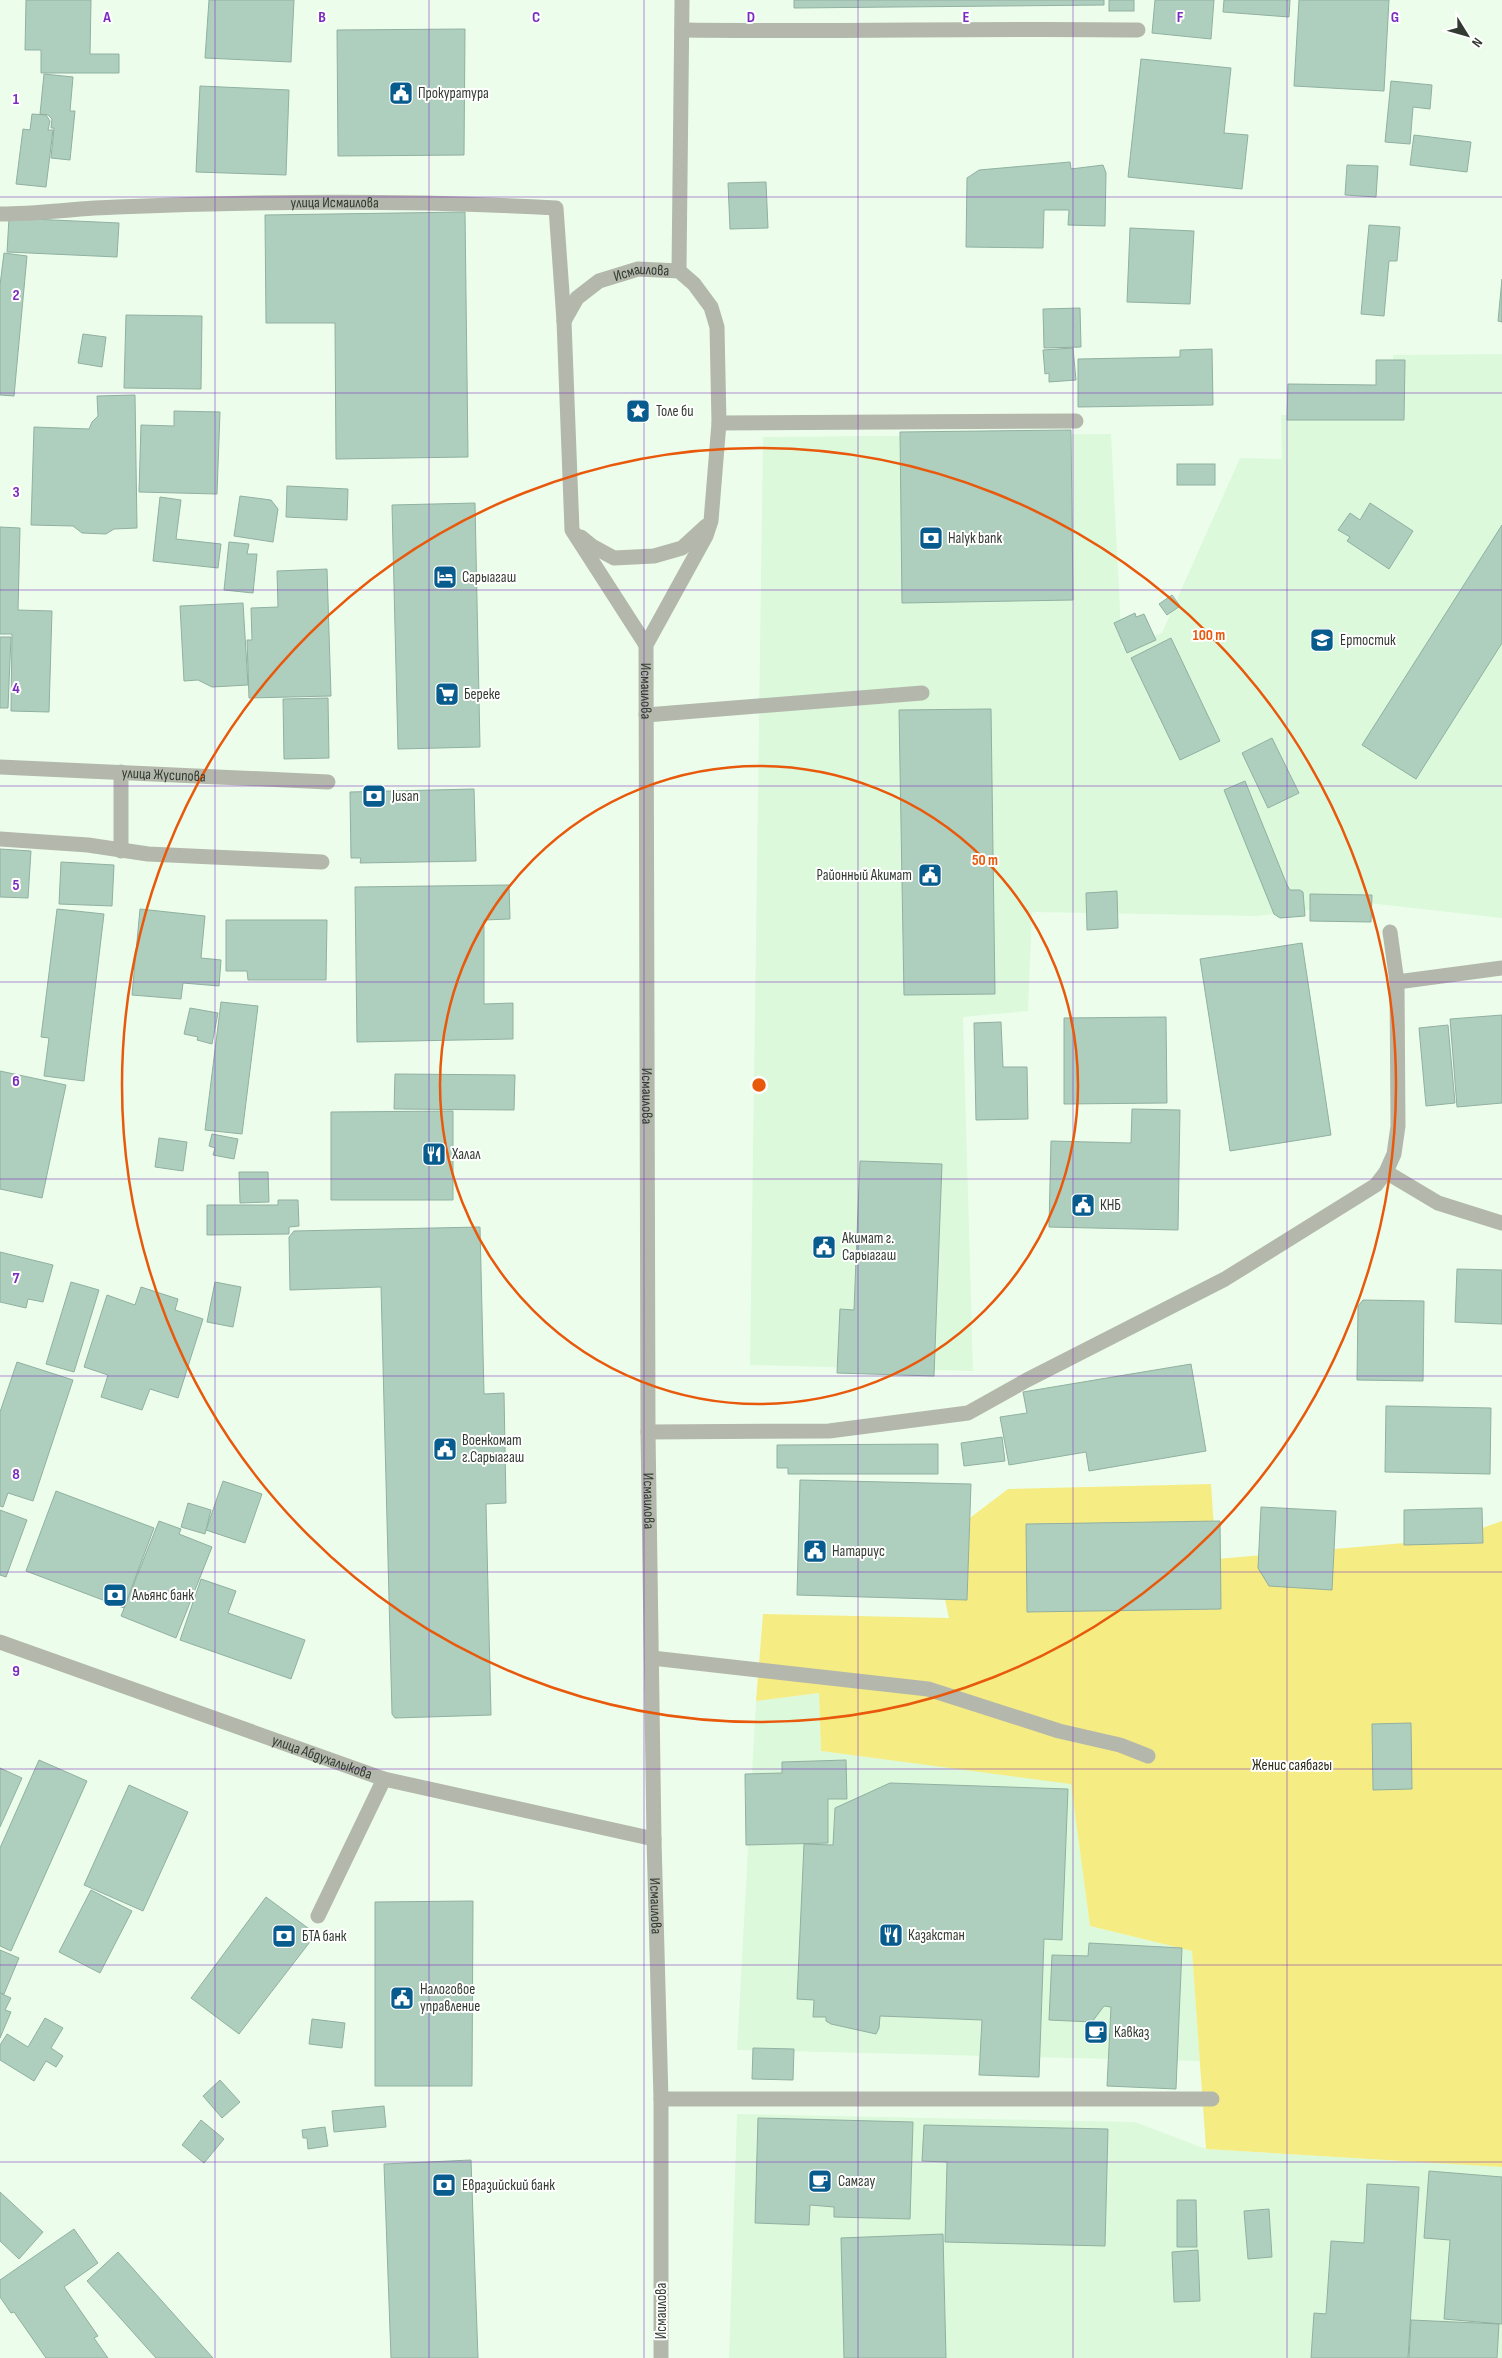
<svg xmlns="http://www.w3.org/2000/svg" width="1502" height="2358" viewBox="0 0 1502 2358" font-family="'Sofia Sans Condensed',sans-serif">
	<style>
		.built { fill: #dcf9db }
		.green { fill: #f6ec84 }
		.building { fill: #aecebe; stroke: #91b0a1 }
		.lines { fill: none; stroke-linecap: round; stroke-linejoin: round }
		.minor { stroke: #b4b8ac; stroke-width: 15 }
		.grid { fill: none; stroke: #7b2cbf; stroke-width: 1; stroke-opacity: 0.55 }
		.ring { fill: none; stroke: #e8590c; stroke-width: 2.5 }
		.labels { text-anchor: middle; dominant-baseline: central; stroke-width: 4; stroke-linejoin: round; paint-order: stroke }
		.poi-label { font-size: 15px; fill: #323b31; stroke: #fff; text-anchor: start }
		.street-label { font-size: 15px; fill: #323b31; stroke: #fff }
		.park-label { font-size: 15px; fill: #2c2a17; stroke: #fff }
		.grid-label { font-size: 16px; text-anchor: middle; font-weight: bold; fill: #7b2cbf; stroke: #fff; stroke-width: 4; stroke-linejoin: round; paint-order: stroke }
		.centre { fill: #e8590c; stroke: #fff; stroke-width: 2.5 }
		.ring-label { font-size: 15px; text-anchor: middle; font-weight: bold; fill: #e8590c; stroke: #fff; stroke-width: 4; stroke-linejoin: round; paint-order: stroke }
	</style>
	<rect width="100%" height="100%" fill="#ecfeeb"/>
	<!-- built -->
	<g class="built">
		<path d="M1502,354V918L1368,903L1256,916L1032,912L1028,1011L963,1017L973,1371L750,1365L763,437L1111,434L1122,648L1162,633L1240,458L1282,459L1281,415H1393V355Z"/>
		<path d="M819,1693L821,1751L1071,1783L1090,1926L1192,1951L1200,2061L737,2050L756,1701Z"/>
		<path d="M737,2114L1135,2122L1206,2149L1502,2167V2358H729Z"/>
	</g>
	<!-- green -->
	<path class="green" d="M1211,1484L1216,1559L1451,1539L1502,1521V2167L1206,2149L1192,1951L1090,1926L1071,1784L821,1751L819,1693L756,1701L763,1614L949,1618L933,1546L1008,1489Z"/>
	<!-- building -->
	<g class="building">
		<path d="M26,0H91L90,54H119V73H41V50H25Z"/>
		<path d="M209,0H294L291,62L205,58Z"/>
		<path d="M794,0H1104V5L794,8Z"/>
		<rect x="1109" y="0" width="25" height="11"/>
		<path d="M1155,0H1214L1211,39L1152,33Z"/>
		<path d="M1224,0H1290L1289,17L1223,12Z"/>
		<path d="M1299,0H1389L1384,91L1294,86Z"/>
		<path d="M465,29L464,155L338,156L337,30Z"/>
		<path d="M1141,59L1231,68L1224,133L1248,135L1242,189L1128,177Z"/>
		<path d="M44,74L73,77L70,111H75L70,160L51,158L54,128H51L52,119L48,115L40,114Z"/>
		<path d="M1391,81L1432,85L1430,109L1413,107L1410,144L1385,142Z"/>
		<path d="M200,86L289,90L286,175L196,172Z"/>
		<path d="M32,114L46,115L50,121L48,130H53L46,187L16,184L23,129L30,130Z"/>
		<path d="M1414,135L1471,142L1467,172L1410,165Z"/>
		<path d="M1070,162L1071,169L1103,165L1106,173L1105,226L1068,225L1069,210H1044L1043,248L966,247L967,178L979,170Z"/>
		<path d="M1347,165L1378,166L1376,197L1345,195Z"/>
		<path d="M766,182L768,228L730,229L728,183Z"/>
		<path d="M465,212L468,457L336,459L335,323H266L265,215Z"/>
		<path d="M9,218L119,223L117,257L7,252Z"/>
		<path d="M1369,225L1400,227L1397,261H1389L1384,316L1361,314Z"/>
		<path d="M1130,228L1194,231L1190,304L1127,302Z"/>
		<path d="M4,253L27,256L14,396L0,395V285Z"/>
		<path d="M1502,279V322L1498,321Z"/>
		<path d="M1080,308L1081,347L1044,348L1043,309Z"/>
		<path d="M126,315L202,316L201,389L124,388Z"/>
		<path d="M83,334L106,337L102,367L78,363Z"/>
		<path d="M1073,348L1076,380L1049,382V373L1045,374L1043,350Z"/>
		<path d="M1212,349L1213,405L1078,407V359L1180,357V350Z"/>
		<path d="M1376,360H1405L1404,420H1287L1288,384L1376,385Z"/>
		<path d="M135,395L137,528L114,529L106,534L82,533L73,526L31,525L34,427L89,429L92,422L98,416L97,396Z"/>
		<path d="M174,411L220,412L217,494L139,492L141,425L174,426Z"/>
		<path d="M1071,430L1073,600L902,603L900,432Z"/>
		<rect x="1177" y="464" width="38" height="21"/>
		<path d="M287,486L348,489L347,520L286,517Z"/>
		<path d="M240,496L271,500L278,509L273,542L234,536Z"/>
		<path d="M160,497L181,500L176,539L221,544L218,568L153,561Z"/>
		<path d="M475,503L480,747L398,749L392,505Z"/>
		<path d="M1370,503L1413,531L1389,569L1347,541L1350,537L1338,530L1350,513L1360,520Z"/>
		<path d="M1502,525V643L1416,779L1362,745Z"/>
		<path d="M0,527L20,528L18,610L52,611L49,712L11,711L12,634H0Z"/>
		<path d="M229,542L249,544L247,554H257L253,593L224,590Z"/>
		<path d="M327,569L331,696L249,698L247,640H252L251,608L278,607L277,571Z"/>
		<path d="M1172,595L1180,606L1167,615L1159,604Z"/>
		<path d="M243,603L248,685L212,687L198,680L184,681L180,606Z"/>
		<path d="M1135,613L1136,617L1144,614L1156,640L1127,653L1114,623Z"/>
		<path d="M0,637H11L8,708H0Z"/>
		<path d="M1171,638L1220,741L1180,760L1131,658Z"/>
		<path d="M328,698L329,758L284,759L283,699Z"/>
		<path d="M991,709L995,994L904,995L899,710Z"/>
		<path d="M1272,738L1299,793L1268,808L1242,753Z"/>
		<path d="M1245,781L1287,885L1290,890H1300L1303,892L1305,916L1280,918L1274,914L1224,790Z"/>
		<path d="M474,789L476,861L360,863L361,858H351L350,792Z"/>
		<path d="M0,849L31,851L28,898L0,897Z"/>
		<path d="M61,862L114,865L112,906L59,904Z"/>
		<path d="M509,885L510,919L484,920V1004L513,1003V1039L357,1042L355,887Z"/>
		<path d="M1117,891L1118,928L1087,930L1086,893Z"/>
		<path d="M1310,894L1372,895L1371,922L1310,921Z"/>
		<path d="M57,909L104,914L84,1081L44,1076L49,1038L41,1037Z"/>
		<path d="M140,909L205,916L201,958L221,960L219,986L183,983L181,999L132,995Z"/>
		<path d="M226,920H327L326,980H248L247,971H226Z"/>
		<path d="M1302,943L1331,1135L1230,1151L1200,959Z"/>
		<path d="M221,1002L258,1006L242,1134L205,1130Z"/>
		<path d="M190,1008L218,1013L212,1044L197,1040L198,1037L184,1034Z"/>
		<path d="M1502,1015V1103L1457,1107L1450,1019Z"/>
		<path d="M1166,1017L1167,1103L1064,1104V1018Z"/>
		<path d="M1001,1022L1003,1067H1027L1028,1119L976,1120L974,1023Z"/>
		<path d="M1448,1025L1455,1103L1426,1106L1419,1028Z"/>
		<path d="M0,1071L66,1085L42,1198L0,1189Z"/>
		<path d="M395,1074L515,1075L514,1110L394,1109Z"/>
		<path d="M1132,1109L1180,1110L1178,1230L1049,1227L1051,1141L1131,1143Z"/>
		<path d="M453,1111V1200H331V1112Z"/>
		<path d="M212,1134L238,1139L234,1159L213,1155L215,1148L209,1146Z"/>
		<path d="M159,1138L187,1142L183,1171L155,1167Z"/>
		<path d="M860,1161L942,1164L934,1376L837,1373L840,1309L854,1310Z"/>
		<path d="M239,1172H268L269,1202L240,1203Z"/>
		<path d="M278,1200H298L299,1226L289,1227V1234L207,1235V1205H278Z"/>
		<path d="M480,1227L484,1394L504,1393L506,1503L486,1504L491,1715L395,1718L392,1714L381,1287L290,1290L289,1237L294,1231Z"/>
		<path d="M0,1252L53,1265L43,1302L28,1299L26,1308L0,1302Z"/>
		<path d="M1457,1269L1502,1270V1324L1455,1322Z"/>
		<path d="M71,1282L99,1290L74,1372L46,1364Z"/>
		<path d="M215,1282L241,1287L233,1327L207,1322Z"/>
		<path d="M141,1287L178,1299L175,1310L203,1319L178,1398L150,1389L142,1410L101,1397L108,1375L84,1367L107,1295L135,1305Z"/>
		<path d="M1363,1300L1424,1301L1423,1381L1357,1380L1358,1306Z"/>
		<path d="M17,1362L73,1380L33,1501L8,1493L3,1507L0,1506V1412Z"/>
		<path d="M1191,1364L1206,1451L1089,1471L1086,1452L1009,1465L1000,1417L1027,1413L1023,1392Z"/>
		<path d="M1386,1406L1491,1408L1490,1474L1385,1472Z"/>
		<path d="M1002,1437L1005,1461L964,1466L961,1443Z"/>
		<path d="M938,1444V1474H788V1468H777V1445Z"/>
		<path d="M800,1480L971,1484L967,1600L797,1595Z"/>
		<path d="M223,1481L262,1494L245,1543L206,1530Z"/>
		<path d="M56,1491L154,1528L124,1608L26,1571Z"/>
		<path d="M188,1503L211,1510L205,1534L181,1527Z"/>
		<path d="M1261,1507L1336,1511L1332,1590L1269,1586L1258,1568Z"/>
		<path d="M1482,1508L1483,1543L1404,1545V1510Z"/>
		<path d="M0,1510L27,1520L6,1577L0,1575Z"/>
		<path d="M159,1521L181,1529L179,1534L212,1547L176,1638L121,1616Z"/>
		<path d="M1220,1521L1221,1609L1027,1612L1026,1524Z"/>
		<path d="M201,1579L236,1591L228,1613L305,1640L291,1679L180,1640Z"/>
		<path d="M1411,1723L1412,1789L1373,1790L1372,1724Z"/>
		<path d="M39,1760L87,1781L11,1951L0,1946V1848Z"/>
		<path d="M846,1760L847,1799H828V1843L746,1845L745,1774L782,1773V1762Z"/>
		<path d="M0,1768L22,1778L0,1827Z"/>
		<path d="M890,1783L1068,1789L1062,1940L1044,1939L1039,2077L979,2075L982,2020L880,2016L879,2028L876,2034L831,2024L826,2021V2017H813L814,2000L797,1999L804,1844L833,1845L835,1808Z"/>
		<path d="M129,1785L188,1812L143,1911L84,1885Z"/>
		<path d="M91,1890L132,1911L100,1973L59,1952Z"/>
		<path d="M266,1897L316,1934L239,2034L191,1998Z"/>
		<path d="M473,1901L472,2086H375V1902Z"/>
		<path d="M1089,1943L1182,1948L1176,2089L1107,2086L1111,2007L1104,2006L1092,2022L1049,2020L1052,1955L1088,1956Z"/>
		<path d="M0,1950L19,1958L4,1994L0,1993Z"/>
		<path d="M0,1993L11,1998L5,2010L11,2012L0,2038Z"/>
		<path d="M45,2018L63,2028L51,2048L63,2056L56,2067L46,2061L34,2081L0,2060V2045L7,2034L28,2047Z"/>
		<path d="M312,2019L345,2023L342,2048L309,2044Z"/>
		<path d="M753,2048L794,2049L793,2080L752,2079Z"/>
		<path d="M220,2080L240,2102L222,2118L203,2096Z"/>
		<path d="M384,2106L386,2127L334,2132L332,2111Z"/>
		<path d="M758,2118L913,2122L910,2219L834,2217V2207L810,2205L809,2225L755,2223Z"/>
		<path d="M201,2120L224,2139L204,2163L182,2145Z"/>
		<path d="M924,2125L1108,2129L1105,2246L945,2242L947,2162L922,2161Z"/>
		<path d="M325,2127L328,2146L308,2149L307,2138H303L302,2130Z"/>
		<path d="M471,2160L478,2358H391L384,2164Z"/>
		<path d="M1429,2171L1502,2177V2324L1444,2319L1450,2240L1424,2238Z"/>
		<path d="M1367,2184L1419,2187L1408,2358H1311L1314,2313L1326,2314L1331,2241L1364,2243Z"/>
		<path d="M0,2192L43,2232L19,2259L0,2241Z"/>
		<path d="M1177,2200H1196L1197,2247H1177Z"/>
		<path d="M1269,2209L1272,2257L1248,2259L1244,2211Z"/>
		<path d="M74,2229L98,2263L64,2287L98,2336L94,2338L108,2358H46L14,2312L11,2313L0,2297V2280Z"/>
		<path d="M943,2234L946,2358H844L841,2238Z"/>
		<path d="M1198,2250L1200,2301L1174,2302L1172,2252Z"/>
		<path d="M118,2252L213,2358H156L87,2281Z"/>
		<path d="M1411,2320L1499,2324L1497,2358H1409Z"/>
	</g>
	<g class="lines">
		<!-- minor -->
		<g class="minor">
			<path d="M682,30C834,32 986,28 1138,30"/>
			<path id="s1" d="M0,214C39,214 78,208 117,207C263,201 410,200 556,208L564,321L572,530L646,645"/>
			<path d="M679,271L682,0"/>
			<path id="s2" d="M564,321L577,298L599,281L638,269L679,271L694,284L711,307L717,327L719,423L711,521L706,536L646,645L648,1432L654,1839L661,2099V2358"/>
			<path d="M719,423L1076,421"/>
			<path d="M581,537L592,546L614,558L654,556L682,548L706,526"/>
			<path d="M646,715L922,693"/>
			<path id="s3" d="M0,767L328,782"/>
			<path d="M121,772V851"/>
			<path d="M0,839L88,845L148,854L322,862"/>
			<path d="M1397,982L1502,968"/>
			<path d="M1386,1172L1438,1203L1502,1223"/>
			<path d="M648,1432L829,1431L968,1413L1027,1380L1225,1279L1376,1185L1386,1172L1394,1154L1398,1126L1397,982L1390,932"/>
			<path id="s4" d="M0,1642L384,1779L654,1839"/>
			<path d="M652,1658L928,1689L1059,1731L1120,1745L1148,1756"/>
			<path d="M318,1916L384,1779"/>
			<path d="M661,2099H1212"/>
		</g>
	</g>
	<!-- grid -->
	<path class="grid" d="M215,0V2358M429,0V2358M644,0V2358M858,0V2358M1073,0V2358M1287,0V2358M0,197H1502M0,393H1502M0,590H1502M0,786H1502M0,982H1502M0,1179H1502M0,1376H1502M0,1572H1502M0,1769H1502M0,1965H1502M0,2162H1502"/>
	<!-- distance rings -->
	<g class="ring">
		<circle cx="759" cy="1085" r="319"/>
		<circle cx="759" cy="1085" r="637"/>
	</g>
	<!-- icons -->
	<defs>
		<g id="civic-square" transform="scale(1.25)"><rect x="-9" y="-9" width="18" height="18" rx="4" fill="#085b8d" stroke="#fff"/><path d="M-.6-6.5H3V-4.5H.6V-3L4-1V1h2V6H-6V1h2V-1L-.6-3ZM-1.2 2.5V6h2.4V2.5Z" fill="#fff"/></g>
		<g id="sight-square" transform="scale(1.25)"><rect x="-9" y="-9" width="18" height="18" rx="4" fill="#085b8d" stroke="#fff"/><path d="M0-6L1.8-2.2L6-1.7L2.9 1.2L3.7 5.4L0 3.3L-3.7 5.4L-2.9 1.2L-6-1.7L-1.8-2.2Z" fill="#fff"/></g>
		<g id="bank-square" transform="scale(1.25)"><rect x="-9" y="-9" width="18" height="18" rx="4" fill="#085b8d" stroke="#fff"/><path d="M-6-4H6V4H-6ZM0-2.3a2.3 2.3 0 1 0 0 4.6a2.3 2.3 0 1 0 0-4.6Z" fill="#fff"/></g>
		<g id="hotel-square" transform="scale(1.25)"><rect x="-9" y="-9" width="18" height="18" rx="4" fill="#085b8d" stroke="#fff"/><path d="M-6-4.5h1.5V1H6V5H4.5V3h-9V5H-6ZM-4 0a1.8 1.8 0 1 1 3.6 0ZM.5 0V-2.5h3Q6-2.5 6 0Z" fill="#fff"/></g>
		<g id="school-square" transform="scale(1.25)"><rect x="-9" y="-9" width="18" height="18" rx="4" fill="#085b8d" stroke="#fff"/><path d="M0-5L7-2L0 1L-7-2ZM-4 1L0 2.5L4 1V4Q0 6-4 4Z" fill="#fff"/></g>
		<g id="supermarket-square" transform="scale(1.25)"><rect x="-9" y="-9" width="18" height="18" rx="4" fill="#085b8d" stroke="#fff"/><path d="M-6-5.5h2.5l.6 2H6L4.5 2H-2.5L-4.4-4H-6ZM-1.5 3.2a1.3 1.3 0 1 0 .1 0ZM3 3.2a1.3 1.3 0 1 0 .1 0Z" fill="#fff"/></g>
		<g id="restaurant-square" transform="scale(1.25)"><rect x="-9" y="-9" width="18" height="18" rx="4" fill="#085b8d" stroke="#fff"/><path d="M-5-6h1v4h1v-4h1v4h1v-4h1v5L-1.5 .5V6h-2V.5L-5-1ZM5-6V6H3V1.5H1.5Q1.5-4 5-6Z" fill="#fff"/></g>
		<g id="cafe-square" transform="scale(1.25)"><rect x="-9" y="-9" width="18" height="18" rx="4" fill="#085b8d" stroke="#fff"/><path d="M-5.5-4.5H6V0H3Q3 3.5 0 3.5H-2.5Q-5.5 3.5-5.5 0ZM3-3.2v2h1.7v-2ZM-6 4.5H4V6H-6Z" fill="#fff"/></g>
	</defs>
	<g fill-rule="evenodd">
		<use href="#civic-square" x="401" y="93"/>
		<use href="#sight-square" x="638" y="411"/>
		<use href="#bank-square" x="931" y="538"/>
		<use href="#hotel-square" x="445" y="577"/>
		<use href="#school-square" x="1322" y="640"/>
		<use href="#supermarket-square" x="447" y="694"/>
		<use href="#bank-square" x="374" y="796"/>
		<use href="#civic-square" x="930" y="875"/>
		<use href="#restaurant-square" x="434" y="1154"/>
		<use href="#civic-square" x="1083" y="1205"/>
		<use href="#civic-square" x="824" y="1247"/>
		<use href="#civic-square" x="445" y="1449"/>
		<use href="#civic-square" x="815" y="1551"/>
		<use href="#bank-square" x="115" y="1595"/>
		<use href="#restaurant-square" x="891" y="1935"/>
		<use href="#bank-square" x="284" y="1936"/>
		<use href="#civic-square" x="402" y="1998"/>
		<use href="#cafe-square" x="1096" y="2032"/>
		<use href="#cafe-square" x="820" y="2181"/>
		<use href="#bank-square" x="444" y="2185"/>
	</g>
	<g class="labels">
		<!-- poi labels -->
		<g class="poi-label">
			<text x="418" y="93">Прокуратура</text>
			<text x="656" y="411">Толе би</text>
			<text x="948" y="538">Halyk bank</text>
			<text x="462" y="577">Сарыагаш</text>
			<text x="1340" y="640">Ертостик</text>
			<text x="464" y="694">Береке</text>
			<text x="392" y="796">Jusan</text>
			<text x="912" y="875" text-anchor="end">Районный Акимат</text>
			<text x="452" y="1154">Халал</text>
			<text x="1100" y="1205">КНБ</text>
			<text x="842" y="1238">Акимат г.<tspan x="842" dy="17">Сарыагаш</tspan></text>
			<text x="462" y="1440">Военкомат<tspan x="462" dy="17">г.Сарыагаш</tspan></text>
			<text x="832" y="1551">Натариус</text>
			<text x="132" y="1595">Альянс банк</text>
			<text x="908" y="1935">Казакстан</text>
			<text x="302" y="1936">БТА банк</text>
			<text x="420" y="1989">Налоговое<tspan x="420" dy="17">управление</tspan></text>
			<text x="1114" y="2032">Кавказ</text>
			<text x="838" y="2181">Самгау</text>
			<text x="462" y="2185">Евразийский банк</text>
		</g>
		<!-- street labels -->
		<g class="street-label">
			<text stroke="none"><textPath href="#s1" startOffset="335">улица Исмаилова</textPath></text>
			<text stroke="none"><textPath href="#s2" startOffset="98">Исмаилова</textPath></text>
			<text stroke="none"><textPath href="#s2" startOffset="586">Исмаилова</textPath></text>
			<text stroke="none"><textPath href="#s3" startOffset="164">улица Жусипова</textPath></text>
			<text stroke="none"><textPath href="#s2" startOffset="991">Исмаилова</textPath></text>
			<text stroke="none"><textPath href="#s2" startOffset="1396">Исмаилова</textPath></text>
			<text stroke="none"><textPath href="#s4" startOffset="342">улица Абдухалыкова</textPath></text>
			<text stroke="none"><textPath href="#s2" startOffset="1801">Исмаилова</textPath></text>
			<text transform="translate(661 2311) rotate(-90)">Исмаилова</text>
		</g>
		<!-- park labels -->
		<g class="park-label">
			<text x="1292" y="1765">Женис саябагы</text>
		</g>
	</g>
	<g class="grid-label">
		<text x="107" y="22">A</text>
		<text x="322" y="22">B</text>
		<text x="536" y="22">C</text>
		<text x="751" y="22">D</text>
		<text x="966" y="22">E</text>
		<text x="1180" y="22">F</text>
		<text x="1395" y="22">G</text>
		<text x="16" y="104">1</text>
		<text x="16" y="300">2</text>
		<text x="16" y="497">3</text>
		<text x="16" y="693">4</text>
		<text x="16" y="890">5</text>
		<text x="16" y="1086">6</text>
		<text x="16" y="1283">7</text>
		<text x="16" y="1479">8</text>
		<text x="16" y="1676">9</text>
	</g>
	<circle cx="759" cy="1085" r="8" class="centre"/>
	<g class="ring-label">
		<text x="1209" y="640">100 m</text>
		<text x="985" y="865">50 m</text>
	</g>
	<!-- north arrow -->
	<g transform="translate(1467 35) rotate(127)" stroke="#ffffff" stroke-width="4" paint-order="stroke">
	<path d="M0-4L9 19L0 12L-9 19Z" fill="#323b31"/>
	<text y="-8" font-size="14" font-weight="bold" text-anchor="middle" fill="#323b31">N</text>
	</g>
</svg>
